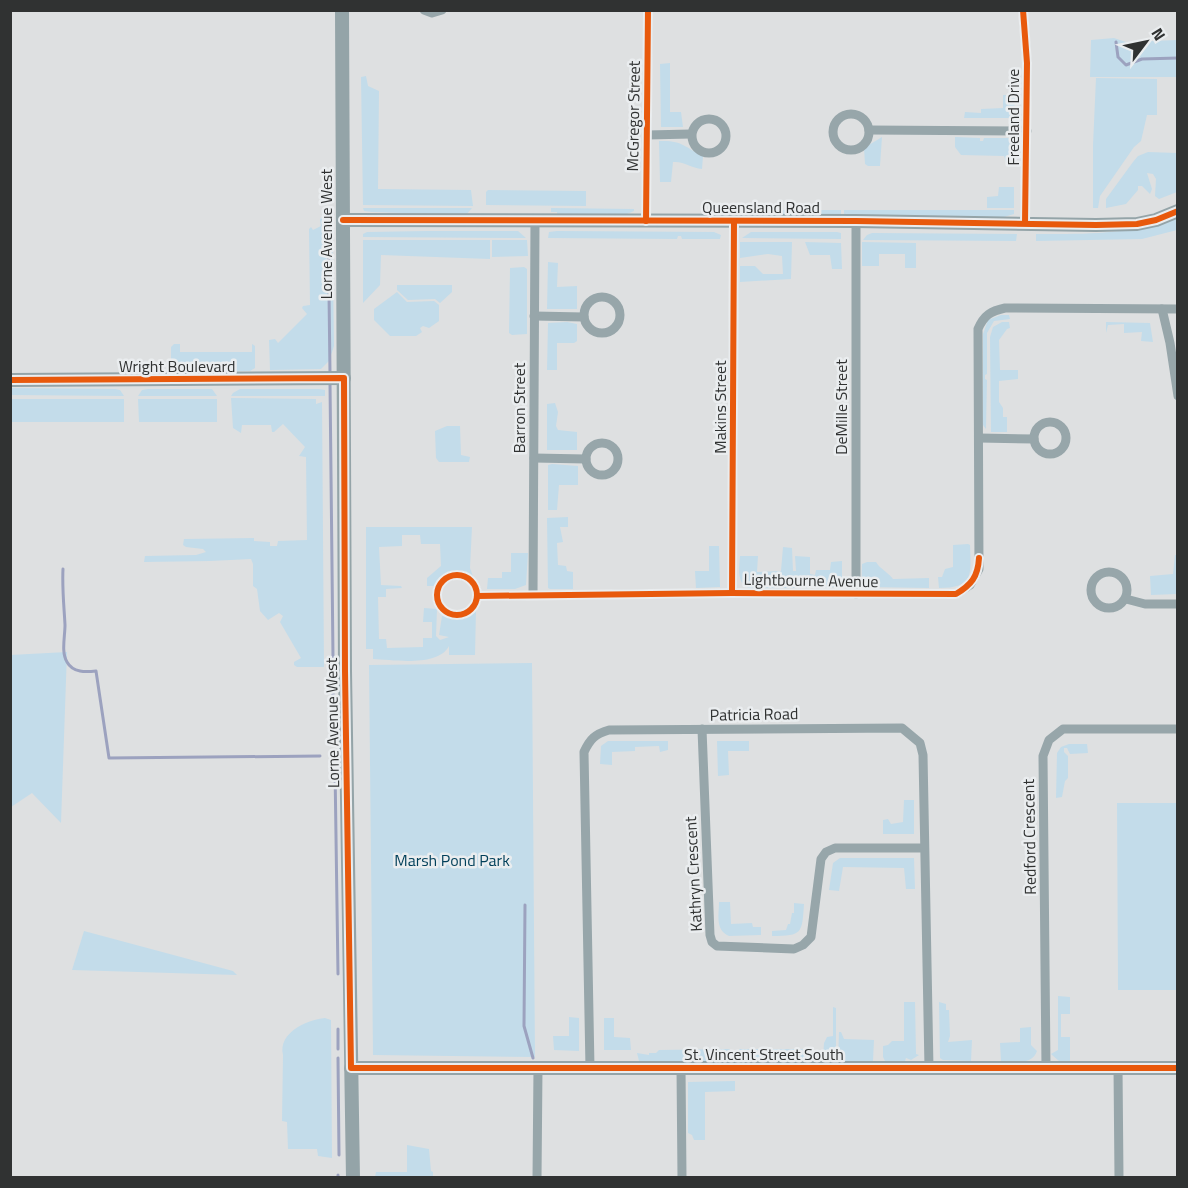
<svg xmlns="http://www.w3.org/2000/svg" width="1188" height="1188" viewBox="0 0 1188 1188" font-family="'Titillium Web',sans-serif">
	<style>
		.green { fill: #c3dcea }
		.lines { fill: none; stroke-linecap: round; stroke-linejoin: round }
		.stream { stroke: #9ca2bf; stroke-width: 3 }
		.street { stroke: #97a6aa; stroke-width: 9 }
		.secondary { stroke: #94a4a8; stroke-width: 14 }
		.cycleway-casing { stroke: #eaedef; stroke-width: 10 }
		.cycleway { stroke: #e8590c; stroke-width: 6 }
		.labels { text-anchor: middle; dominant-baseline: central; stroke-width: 5; stroke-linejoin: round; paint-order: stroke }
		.street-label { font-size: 16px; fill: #303232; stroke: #eaedef }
		.park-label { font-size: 16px; fill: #003f59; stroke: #eaedef }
	</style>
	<rect width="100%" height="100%" fill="#dee0e1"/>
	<!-- green -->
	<g class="green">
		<path d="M1114,38L1126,42L1177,40V77H1090L1091,40Z"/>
		<path d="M670,63V112H681L683,127H661L660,64Z"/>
		<path d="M366,76L368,86L379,91L378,189L471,190L473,206L363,205L361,77Z"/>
		<path d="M1096,78L1157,79V115H1147L1141,141L1134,147L1100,196L1098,208H1093V145Z"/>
		<path d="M1003,95H1015L1014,118H964L965,112L981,113V109L1003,108Z"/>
		<path d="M882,137L880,166H868L865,164L864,148Z"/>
		<path d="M955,137L980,138V141H983L984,138H1014V165H1007L1004,156L961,155L955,147Z"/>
		<path d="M659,141C683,140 684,147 703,156L702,169C691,168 684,161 673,162L671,182H660Z"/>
		<path d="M1148,152L1177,153V192L1159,199L1155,196L1156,179L1153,174L1147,173L1152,189L1150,194L1142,186H1138V190L1126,204L1106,208V199L1133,162L1138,156Z"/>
		<path d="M999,187H1014V208H987V197L998,196Z"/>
		<path d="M488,190L586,191V206L486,205V192Z"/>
		<path d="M332,208L334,346L329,361L321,369L270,370L269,340L275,339L278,343L307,314L302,308L303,306L310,305L309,229L311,227L313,230L321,226L320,220L325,211Z"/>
		<path d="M363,208H472L466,215L372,212L364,211Z"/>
		<path d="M551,208L634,209V211L627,214L557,215V212H551Z"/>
		<path d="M723,210H841V215L723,216Z"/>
		<path d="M844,210H1014V214L1004,217L844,216Z"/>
		<path d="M1177,217V230L1142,239L1036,241V234C1085,234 1131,235 1177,217Z"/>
		<path d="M427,231H518L526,238L363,237V234L367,232Z"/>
		<path d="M557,231L714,232L721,235L720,239H682L681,236H678L677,239L548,238L549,232Z"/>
		<path d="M751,232H837L841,233V239L742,238Z"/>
		<path d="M872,233L1017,234L1016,241L863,240L867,235Z"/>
		<path d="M363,240H490V259L381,255L380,285L363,303Z"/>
		<path d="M492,240H527L528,256L492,257Z"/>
		<path d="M740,242H792L791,279L740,282V266H755L763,274H783L782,256L768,254L740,258Z"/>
		<path d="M805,242L841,243L842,269H832L830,255H810Z"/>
		<path d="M862,242L916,243V268H905V254H879V266H862Z"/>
		<path d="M548,262L558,263L557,287L577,286V309H547Z"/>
		<path d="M524,267L527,269V334L512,335L509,333L510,268Z"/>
		<path d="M397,285H452V292L440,303L435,299L408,300L397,290Z"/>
		<path d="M397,292L407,302L434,301L439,305V321L429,328L423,326L420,328L422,332L416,336H390L374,320V309Z"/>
		<path d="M1001,315H1009L1010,319L994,321L987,333V374L985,375V379L987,380L986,429L983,425V334L988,320Z"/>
		<path d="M567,322L577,324V341L574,343H557V370H547L548,323Z"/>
		<path d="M1002,322H1009L1010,328L1007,329L999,340L1000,370H1018V379L999,381V402L1003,408V417H1007V432H991L990,337L993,327Z"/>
		<path d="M1106,322L1150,323L1153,342L1141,341L1142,332L1124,333V324L1108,325L1106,333Z"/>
		<path d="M174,344H180V352H252V344L255,346V368L250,371L176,373L171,369V347Z"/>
		<path d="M11,388L115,389L120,390L124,396L11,395Z"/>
		<path d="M148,389H212L217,396H138L142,390Z"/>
		<path d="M240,389H319L325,390V396H231L233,393Z"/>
		<path d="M231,398L316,399V404L322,402L324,667H297L294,665V662L301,658L280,622L283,616L279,613L268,620L260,611L257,589L253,586V564L251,559L210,561L144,562L145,556L196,555L206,552L203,549L186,547L183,545L184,539L254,538V541L270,542V546H277L278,541L307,540L306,457L299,456L305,447L283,424L274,432H272L271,425H242L241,433L233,428Z"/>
		<path d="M10,399H124V422H11Z"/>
		<path d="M138,399H217V422H139Z"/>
		<path d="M555,403L558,412L556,426L558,430L577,432V450H547V404Z"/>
		<path d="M447,426H460L461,455L470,457L469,462H439L436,458L435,431Z"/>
		<path d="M552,464L578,466V485H559L557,510H548V465Z"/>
		<path d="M568,517V527H560L563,542L557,543L558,565L566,566L567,571L573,572V589H550L548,588L547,518Z"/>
		<path d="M366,527H472L470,568L475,582C462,570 446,571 437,586H427V578L441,566L440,544H421L420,535H402V546L379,547L381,585L401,586L402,588L386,589V597H378L379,639H386L387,648L423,647V638H432V622H423L424,608L437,609L436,636L440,640L449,637L439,635L442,616L460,618L476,610L475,655H449V646C438,667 395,660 373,659V649H366Z"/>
		<path d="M968,544L970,545C971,575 974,588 939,588L938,577H942L945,569L953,567V545Z"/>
		<path d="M709,546H719L720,587L696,588L695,571H709Z"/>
		<path d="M783,547L792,548L793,571H796L795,556L810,557V574L815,575L816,570H830L831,562L842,561V587L752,589C736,585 739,570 740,556H758L757,572L781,571Z"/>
		<path d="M511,553H528L526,585L515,589H487L488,578H502V572H511Z"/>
		<path d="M1175,555H1177V594L1151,595L1150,576L1173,574Z"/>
		<path d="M867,562H876C880,569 888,572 893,579L929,578V588L868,587C860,581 862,573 862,564Z"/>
		<path d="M67,652L61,823L32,793L11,807L10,655Z"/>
		<path d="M532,663L535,1057L373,1055L369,665Z"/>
		<path d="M608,741H668V750L660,752L659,746L635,747V751L612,752V765L600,764L601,746Z"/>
		<path d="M717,741H749V751H728L729,775L718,776Z"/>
		<path d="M1069,744H1087L1088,753L1070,754L1067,748H1064V752L1068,756V778L1065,781L1062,797L1056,798L1057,753L1061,747Z"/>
		<path d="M904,800H914V834H883V820L888,819L891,824L903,822Z"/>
		<path d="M1117,803H1177V990H1118Z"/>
		<path d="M840,858H914L915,889H906L904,868L843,867L839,891L829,890L833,863Z"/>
		<path d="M719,902H730L731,924L752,923L753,927H761V935L729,936C715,930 719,915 719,902Z"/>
		<path d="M794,903L804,904C802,933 803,936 772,936V931L786,930L788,924H790L792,913H794Z"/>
		<path d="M84,931L233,971L237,975L72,970Z"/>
		<path d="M1058,996L1070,997V1014H1061V1037H1070V1061H1059L1051,1054L1058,1050Z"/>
		<path d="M904,1002H915L916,1054L919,1055L911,1060L906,1058L905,1061H885L883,1057V1046L888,1045L892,1041H904Z"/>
		<path d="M939,1002L946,1004V1010H949L950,1036L948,1042L972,1040L971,1061L943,1060L940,1058Z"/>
		<path d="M833,1007L836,1008V1060L827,1061L823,1057L824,1043L827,1037L833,1036Z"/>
		<path d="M569,1017L579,1018V1051L554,1050L553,1036H569Z"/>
		<path d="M325,1018L331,1020L332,1158L318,1156L317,1149H288L287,1122L282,1121L283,1055C278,1033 306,1020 325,1018Z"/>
		<path d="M604,1018H614V1037L630,1038L631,1050H604Z"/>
		<path d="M1031,1027V1045L1037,1051C1032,1066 1014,1061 1001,1061L1000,1043L1020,1042V1028Z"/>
		<path d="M839,1032H841L844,1039L874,1040L873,1061H838Z"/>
		<path d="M730,1049L729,1058L726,1061H639L637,1053L649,1055V1053H656L659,1050Z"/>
		<path d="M739,1049H813V1057L808,1060L742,1061L739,1058Z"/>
		<path d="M735,1081V1091L705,1092V1140H694L692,1135L688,1133V1082Z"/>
		<path d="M407,1145L429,1149L431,1171L433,1172V1177H375L376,1172H407Z"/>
	</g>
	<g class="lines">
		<!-- stream -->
		<g class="stream">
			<path d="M1116,42L1118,57L1126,65L1142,59L1178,58"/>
			<path d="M328,213L330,373"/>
			<path d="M330,383L333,657"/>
			<path d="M63,569C62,588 64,606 65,625C65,637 61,652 67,662C73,673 86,672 96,671L109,758L320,756"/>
			<path d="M333,693L334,731"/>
			<path d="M332,762L335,768L338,974"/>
			<path d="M525,905L524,1026L533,1058"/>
			<path d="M338,1029V1049"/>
			<path d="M338,1058L339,1155"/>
			<path d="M338,1175V1178"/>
		</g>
		<!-- street -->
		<g class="street">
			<path d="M424,10L432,13L442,10"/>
			<path d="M1023,10L1027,63L1025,223"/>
			<circle cx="851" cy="132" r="18"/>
			<circle cx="709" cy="136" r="17"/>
			<path d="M869,130L1027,131"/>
			<path d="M647,135L691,134"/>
			<path d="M646,221L648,10"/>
			<circle cx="602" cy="315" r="18"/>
			<path d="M1162,309L1170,343L1178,396"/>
			<path d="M534,316L584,317"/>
			<circle cx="1050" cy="438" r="16"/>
			<path d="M979,438L1034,439"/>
			<circle cx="602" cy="459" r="16"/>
			<path d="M534,458L586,459"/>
			<circle cx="1109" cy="590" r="18"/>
			<circle cx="457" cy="595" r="20"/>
			<path d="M732,593L734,221"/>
			<path d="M856,594V221"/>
			<path d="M533,595L535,221"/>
			<path d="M477,596L732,593L956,594L970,585L979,569L978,329C984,315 991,311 1005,308L1178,309"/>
			<path d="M1126,599L1145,604H1178"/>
			<path d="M702,729L710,935L712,942L717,946L794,949L803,945L811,937L821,859L826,852L835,848H924"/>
			<path d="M590,1068L584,752C590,739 595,734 609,730L902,728L920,743L923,755L929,1068"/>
			<path d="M681,1068L682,1178"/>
			<path d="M1046,1068L1043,756L1049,740L1063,729H1178"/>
			<path d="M1118,1068L1119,1178"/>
			<path d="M537,1178L538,1068"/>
		</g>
		<!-- secondary -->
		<g class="secondary">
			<path d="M342,10L345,671L353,1178"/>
			<path d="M343,220L856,221L1096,225L1137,224L1156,220L1178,211"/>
			<path d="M10,380L344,378"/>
			<path d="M351,1068H1178"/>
		</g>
		<!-- cycleway casing -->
		<g class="cycleway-casing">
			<g id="cycleway">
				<path d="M1023,10L1027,63L1025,223"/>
				<path d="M343,220L856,221L1096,225L1137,224L1156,220L1178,211"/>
				<path d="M646,221L648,10"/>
				<path d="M10,380L344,378L345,671L351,1068H1178"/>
				<circle cx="457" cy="595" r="20"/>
				<path d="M732,593L734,221"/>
				<path d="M477,596L732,593L956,594C971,585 978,577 979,558"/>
			</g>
		</g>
		<!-- cycleway -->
		<use href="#cycleway" class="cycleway"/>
	</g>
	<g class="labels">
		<!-- street labels -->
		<g class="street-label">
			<text transform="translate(633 116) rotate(-89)">McGregor Street</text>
			<text transform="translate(1013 117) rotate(-90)">Freeland Drive</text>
			<text x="761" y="207">Queensland Road</text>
			<text transform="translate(326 234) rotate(-90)">Lorne Avenue West</text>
			<text x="177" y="366">Wright Boulevard</text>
			<text transform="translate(720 407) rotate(-90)">Makins Street</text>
			<text transform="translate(841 407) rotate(-90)">DeMille Street</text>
			<text transform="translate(519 408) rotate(-90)">Barron Street</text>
			<text transform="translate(811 580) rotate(1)">Lightbourne Avenue</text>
			<text transform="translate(754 714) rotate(-1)">Patricia Road</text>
			<text transform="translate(332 723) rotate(-91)">Lorne Avenue West</text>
			<text transform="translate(1029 837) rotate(-91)">Redford Crescent</text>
			<text transform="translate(693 874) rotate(-93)">Kathryn Crescent</text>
			<text x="764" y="1054">St. Vincent Street South</text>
		</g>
		<!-- park labels -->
		<g class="park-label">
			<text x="452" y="860">Marsh Pond Park</text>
		</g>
	</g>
	<!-- border -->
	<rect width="1188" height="1188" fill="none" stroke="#303232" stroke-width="24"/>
	<!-- north arrow -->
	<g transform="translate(1146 42) rotate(58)" stroke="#eaedef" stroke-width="4.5" paint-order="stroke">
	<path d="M0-4.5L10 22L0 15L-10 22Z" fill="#303232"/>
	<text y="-9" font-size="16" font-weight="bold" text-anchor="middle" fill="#303232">N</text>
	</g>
</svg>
